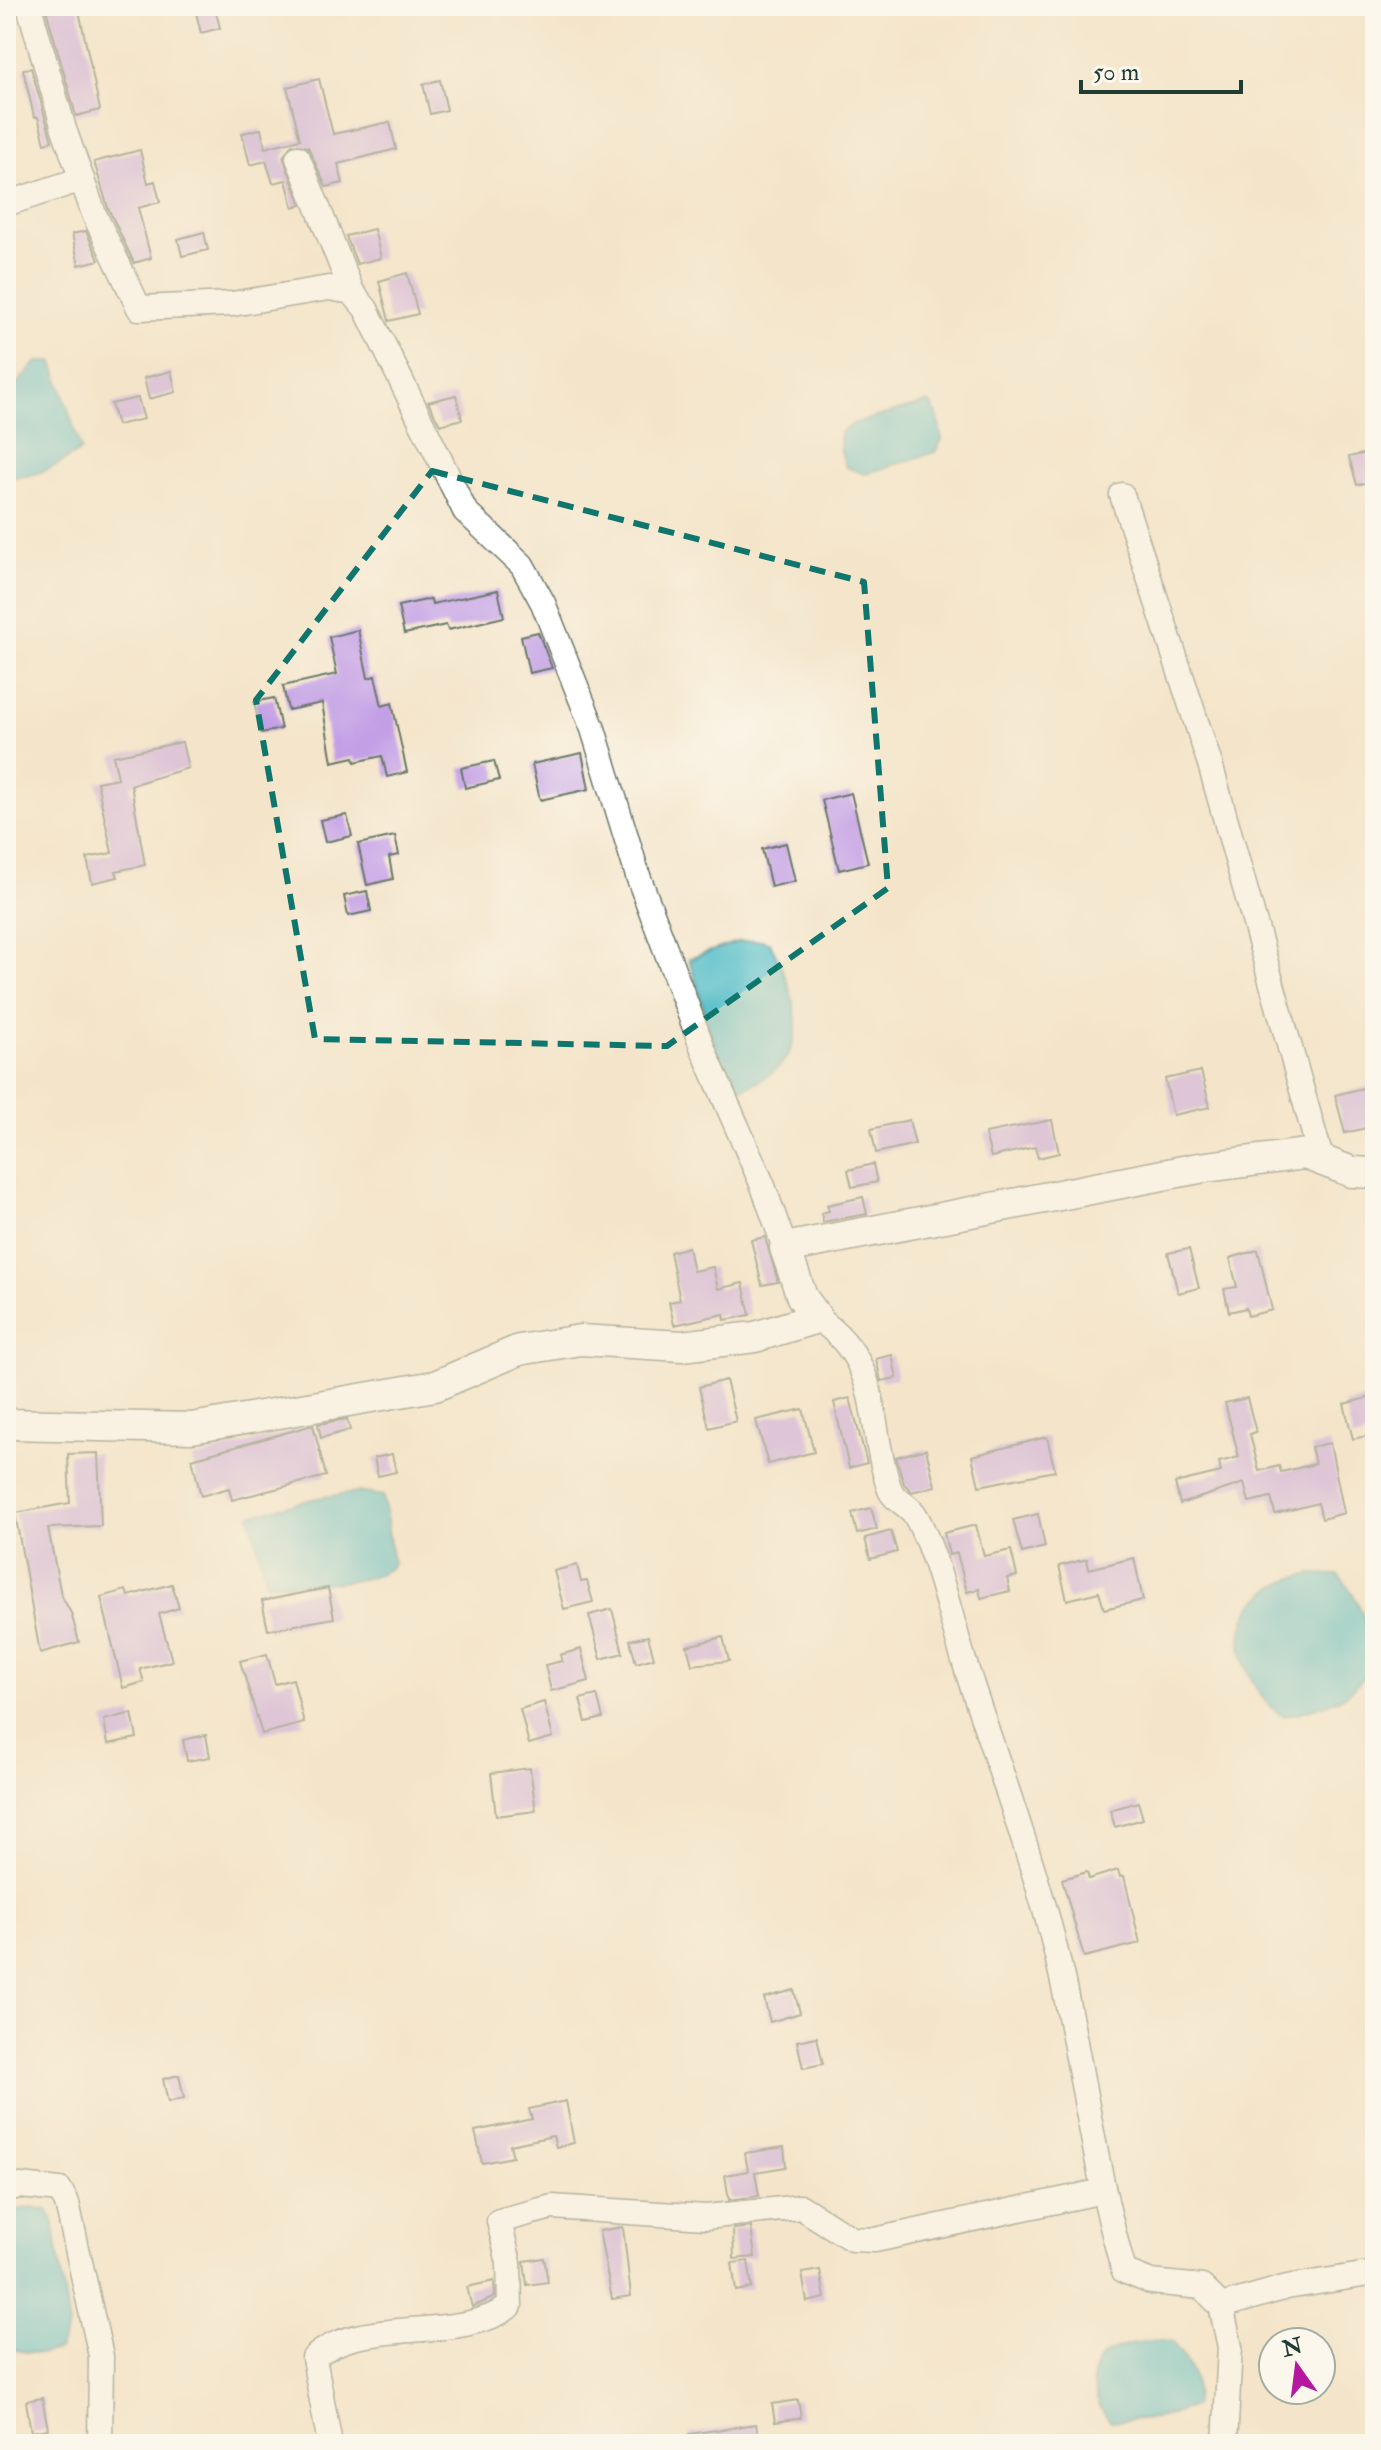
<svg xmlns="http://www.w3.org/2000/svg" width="1381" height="2450" viewBox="0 0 1381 2450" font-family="'IM FELL Double Pica',serif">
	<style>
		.water { fill: #4fbcc7; stroke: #377c7e; stroke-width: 2 }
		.building { fill: #c39fe6 }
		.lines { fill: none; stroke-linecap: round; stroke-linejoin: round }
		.minor-casing { stroke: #6a7869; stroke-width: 27 }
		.tertiary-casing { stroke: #6a7869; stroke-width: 33 }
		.minor { stroke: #fff; stroke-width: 24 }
		.tertiary { stroke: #fff; stroke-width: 30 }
		.marked { fill: none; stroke: #0f766e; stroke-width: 6; stroke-dasharray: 16 10; stroke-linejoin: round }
	</style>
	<rect width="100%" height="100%" fill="#fbf7ec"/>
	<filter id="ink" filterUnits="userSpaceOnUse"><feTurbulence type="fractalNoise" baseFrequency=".0125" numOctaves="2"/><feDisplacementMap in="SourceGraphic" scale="16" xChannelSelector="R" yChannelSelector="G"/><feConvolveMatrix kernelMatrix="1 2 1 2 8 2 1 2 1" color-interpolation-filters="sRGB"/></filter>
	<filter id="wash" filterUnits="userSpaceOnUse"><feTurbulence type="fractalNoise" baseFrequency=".006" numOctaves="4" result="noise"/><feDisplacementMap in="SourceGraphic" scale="32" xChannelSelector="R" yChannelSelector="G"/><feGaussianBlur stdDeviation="1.8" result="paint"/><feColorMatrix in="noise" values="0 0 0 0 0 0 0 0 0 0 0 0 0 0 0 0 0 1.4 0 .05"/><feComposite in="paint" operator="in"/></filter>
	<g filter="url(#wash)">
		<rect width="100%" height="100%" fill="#f4e5cb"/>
		<!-- water -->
		<g class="water">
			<path d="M37,362H53L81,450C62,463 29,483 6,475V395Z"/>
			<path d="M929,402L937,414L942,440L935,452L865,474L846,467L840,448L841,432L855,423Z"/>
			<path d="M761,940L770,943C805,1010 816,1070 728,1092L689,959L737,942Z"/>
			<path d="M357,1492L383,1496L393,1564C375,1588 296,1583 266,1583L250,1515L317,1498Z"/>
			<path d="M1313,1574L1338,1575C1362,1599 1368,1629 1373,1661C1355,1701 1322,1706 1284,1716C1267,1707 1257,1692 1249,1674C1225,1622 1259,1581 1313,1574Z"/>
			<path d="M32,2207L48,2210L53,2220L69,2326L58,2350L42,2354L6,2349V2212Z"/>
			<path d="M1158,2340L1173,2343C1189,2363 1200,2380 1194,2406L1158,2418L1110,2421C1100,2411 1096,2399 1094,2386C1087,2348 1130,2344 1158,2340Z"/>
		</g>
		<g id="blocks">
			<!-- building -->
			<g class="building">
				<path d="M45,6H78L100,110L76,116Z"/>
				<path d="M215,8L220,28L201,33L196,13Z"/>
				<path d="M31,68L52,141L45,143L38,117H34L23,69Z"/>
				<path d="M319,79L333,134L390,122L396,149L338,164L343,183L326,187L308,147L292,144L283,157L301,205L293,207L286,180L273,183L266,161L250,165L242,133L261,129L265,148L300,139L287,87Z"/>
				<path d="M440,80L447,110L430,114L423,84Z"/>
				<path d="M140,150L148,183L155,181L160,202L138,208L151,258L134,263L108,208L94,162Z"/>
				<path d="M374,229L381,258L357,264L346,236Z"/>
				<path d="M86,231L99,260L79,265L72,234Z"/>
				<path d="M204,232L208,250L182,256L178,239Z"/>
				<path d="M407,273L418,314L389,321L379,281Z"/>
				<path d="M171,371L176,392L149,399L144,378Z"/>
				<path d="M456,395L462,419L440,425L428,402Z"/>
				<path d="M138,398L144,419L117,425L111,404Z"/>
				<path d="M1367,453L1374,481L1357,485L1349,457Z"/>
				<path d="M498,590L504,617L448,630L446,625L404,634L398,606L431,599L432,604Z"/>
				<path d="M358,630L368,678L375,676L382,706L392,703L407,772L387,777L382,756L355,762L354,757L332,762L322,703L288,710L283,686L337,674L329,637Z"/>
				<path d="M538,632L552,668L529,673L521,636Z"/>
				<path d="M274,698L281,729L261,733L254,702Z"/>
				<path d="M182,742L188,768L131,785L145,865L116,871L118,877L92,883L87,858L112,853L97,782L118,778L113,756Z"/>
				<path d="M582,753L589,789L540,800L532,764Z"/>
				<path d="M494,761L499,780L465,788L461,768Z"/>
				<path d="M851,793L868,863L839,870L822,800Z"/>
				<path d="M347,815L352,836L325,842L320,820Z"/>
				<path d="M395,836L399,855L389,857L393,879L367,885L358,844Z"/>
				<path d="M786,843L795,881L771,887L762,849Z"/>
				<path d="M367,891L371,911L348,916L344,896Z"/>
				<path d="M1201,1071L1210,1107L1173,1115L1165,1079Z"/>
				<path d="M1375,1085V1126L1345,1133L1335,1095Z"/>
				<path d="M909,1120L915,1144L876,1153L871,1129Z"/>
				<path d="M1052,1120L1059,1153L1038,1158L1035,1147L991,1157L985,1133Z"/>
				<path d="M873,1164L877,1182L852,1187L848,1170Z"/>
				<path d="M863,1197L867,1214L823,1222L821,1213L829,1211L827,1205Z"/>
				<path d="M765,1237L778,1282L762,1285L751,1240Z"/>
				<path d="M688,1247L693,1271L713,1267L718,1289L743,1283L750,1315L725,1320L724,1314L674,1325L669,1302L680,1300L670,1252Z"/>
				<path d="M1189,1249L1199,1288L1178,1293L1168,1253Z"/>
				<path d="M1258,1250L1272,1310L1248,1316L1246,1308L1229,1312L1224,1289L1237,1287L1230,1258Z"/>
				<path d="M892,1355L897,1378L881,1381L876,1359Z"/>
				<path d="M726,1380L736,1421L709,1428L699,1387Z"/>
				<path d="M1375,1396V1434L1353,1439L1344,1404Z"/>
				<path d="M850,1398L867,1463L849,1468L834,1402Z"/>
				<path d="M1247,1398L1256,1432L1250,1434L1259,1471L1279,1466L1281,1472L1315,1464L1311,1447L1330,1443L1344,1513L1322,1519L1318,1503L1275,1514L1271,1497L1249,1502L1244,1483L1180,1504L1175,1483L1221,1472L1219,1462L1239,1457L1225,1403Z"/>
				<path d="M803,1409L814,1452L768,1464L756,1420Z"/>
				<path d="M347,1419L350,1430L321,1438L318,1424Z"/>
				<path d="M313,1425L326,1476L232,1500L229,1488L201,1496L192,1459Z"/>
				<path d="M1047,1437L1055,1471L979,1486L972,1456Z"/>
				<path d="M926,1449L935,1486L912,1492L904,1484L896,1457Z"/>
				<path d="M98,1453L101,1526L48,1528L61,1595L71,1613L79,1642L40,1653L15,1513L70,1503L68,1454Z"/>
				<path d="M392,1454L396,1472L378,1476L374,1458Z"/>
				<path d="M871,1508L877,1529L857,1534L852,1513Z"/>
				<path d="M1038,1514L1045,1547L1022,1553L1013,1520Z"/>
				<path d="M976,1525L984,1556L1011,1550L1017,1576L1007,1578L1010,1591L981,1598L979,1589L967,1592L957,1553L949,1555L944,1533Z"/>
				<path d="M891,1531L897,1552L870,1559L865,1538Z"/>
				<path d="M1134,1558L1143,1600L1104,1609L1099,1592L1067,1600L1059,1566L1087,1559L1089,1569Z"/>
				<path d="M577,1565L581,1582L587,1581L593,1602L564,1609L554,1571Z"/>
				<path d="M172,1584L179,1608L159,1614L172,1661L140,1669L144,1682L123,1688L101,1597L126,1590L128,1596Z"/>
				<path d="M328,1588L334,1618L268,1630L262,1601Z"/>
				<path d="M612,1609L623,1653L601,1659L589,1615Z"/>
				<path d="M648,1636L654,1658L636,1663L630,1640Z"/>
				<path d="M723,1637L729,1661L692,1665L687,1646Z"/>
				<path d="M581,1649L589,1681L551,1691L545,1665L562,1661L560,1655Z"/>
				<path d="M267,1654L275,1684L293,1679L304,1723L262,1734L240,1661Z"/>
				<path d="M597,1695L603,1718L586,1722L580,1699Z"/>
				<path d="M544,1702L553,1737L529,1744L520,1709Z"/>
				<path d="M132,1713L137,1738L108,1744L104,1720Z"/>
				<path d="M206,1735L210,1757L187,1761L183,1740Z"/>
				<path d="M530,1768L536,1811L496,1816L491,1773Z"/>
				<path d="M1138,1802L1143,1819L1115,1827L1110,1810Z"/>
				<path d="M1118,1870L1120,1877L1124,1876L1140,1943L1084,1957L1062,1879L1087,1872L1089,1879Z"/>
				<path d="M794,1990L800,2013L770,2022L764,1998Z"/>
				<path d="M817,2037L823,2064L803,2068L797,2041Z"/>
				<path d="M179,2075L184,2098L168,2102L163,2079Z"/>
				<path d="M566,2101L574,2143L556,2147L553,2136L510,2145L513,2157L482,2163L475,2131L532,2119L529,2109Z"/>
				<path d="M784,2147L786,2167L755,2172L759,2196L729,2200L725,2175L748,2171L745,2153Z"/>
				<path d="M623,2227L631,2296L612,2299L599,2231Z"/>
				<path d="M751,2227L755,2257L734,2259L733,2229Z"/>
				<path d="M544,2258L548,2282L527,2285L524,2261Z"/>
				<path d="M748,2261L752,2288L736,2291L732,2263Z"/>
				<path d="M820,2270L825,2298L807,2302L802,2273Z"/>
				<path d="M494,2281L495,2297L472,2307L467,2287Z"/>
				<path d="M42,2398L48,2429L31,2432L26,2401Z"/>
				<path d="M798,2400L801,2418L775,2422L772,2404Z"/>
				<path d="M756,2424L760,2444H690L689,2434Z"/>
			</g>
		</g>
	</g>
	<g filter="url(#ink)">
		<use href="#blocks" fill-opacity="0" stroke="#6a7869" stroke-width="2"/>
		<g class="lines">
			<!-- minor casing -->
			<g class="minor-casing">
				<g id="minor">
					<path d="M29,6L64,129L94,214L139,308L232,304L329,288L352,292L366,309L465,511L522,565L543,603L593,729L638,876L703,1049L763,1186L785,1248"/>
					<path d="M298,158L352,292"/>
					<path d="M6,204L82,179"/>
					<path d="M1122,495L1210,764L1321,1158"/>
					<path d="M817,1318C885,1363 866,1423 890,1490C894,1500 909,1505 915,1515C923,1528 929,1545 934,1559C946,1593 954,1629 965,1664C992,1748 1023,1831 1047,1917C1079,2033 1090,2155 1124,2271L1151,2282L1202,2287L1221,2306L1230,2347L1225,2444"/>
					<path d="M6,2189L20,2186L60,2190L67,2203L101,2356L100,2444"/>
					<path d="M1221,2306L1287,2287L1375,2273"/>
					<path d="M330,2444L314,2358C359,2315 460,2344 510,2306L509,2263L499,2221L552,2207L706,2217L801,2207L852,2239L875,2240L1103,2191"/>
				</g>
			</g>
			<!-- tertiary casing -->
			<g class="tertiary-casing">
				<path id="tertiary" d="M6,1424L192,1428L435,1386L519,1350L580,1340L682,1346L755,1337L817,1318L802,1297L785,1248L1199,1168L1305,1154L1352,1172L1375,1173"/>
			</g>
			<!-- minor -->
			<use href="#minor" class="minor"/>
			<!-- tertiary -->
			<use href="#tertiary" class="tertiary"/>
		</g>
	</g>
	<!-- marked area -->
	<path d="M0 0H1381V2450H0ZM432,471L864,582L888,888L667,1046L315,1039L256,700Z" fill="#f4e5cb" fill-opacity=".55" fill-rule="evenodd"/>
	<path class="marked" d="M432,471L864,582L888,888L667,1046L315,1039L256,700Z"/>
	<!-- margin -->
	<rect width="1381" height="2450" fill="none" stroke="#fbf7ec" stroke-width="32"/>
	<!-- north arrow -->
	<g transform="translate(1297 2366) rotate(346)"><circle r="38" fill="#fbf7ec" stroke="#a3ada2" stroke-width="2"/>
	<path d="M0-6L14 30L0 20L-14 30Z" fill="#b5179e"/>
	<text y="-12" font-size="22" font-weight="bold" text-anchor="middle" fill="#1f3d34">N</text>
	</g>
	<!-- scale -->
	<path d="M1081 80v12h160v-12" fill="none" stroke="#1f3d34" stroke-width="4"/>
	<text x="1093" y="80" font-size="24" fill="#1f3d34" stroke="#fbf7ec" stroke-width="6" paint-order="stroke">50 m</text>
</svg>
